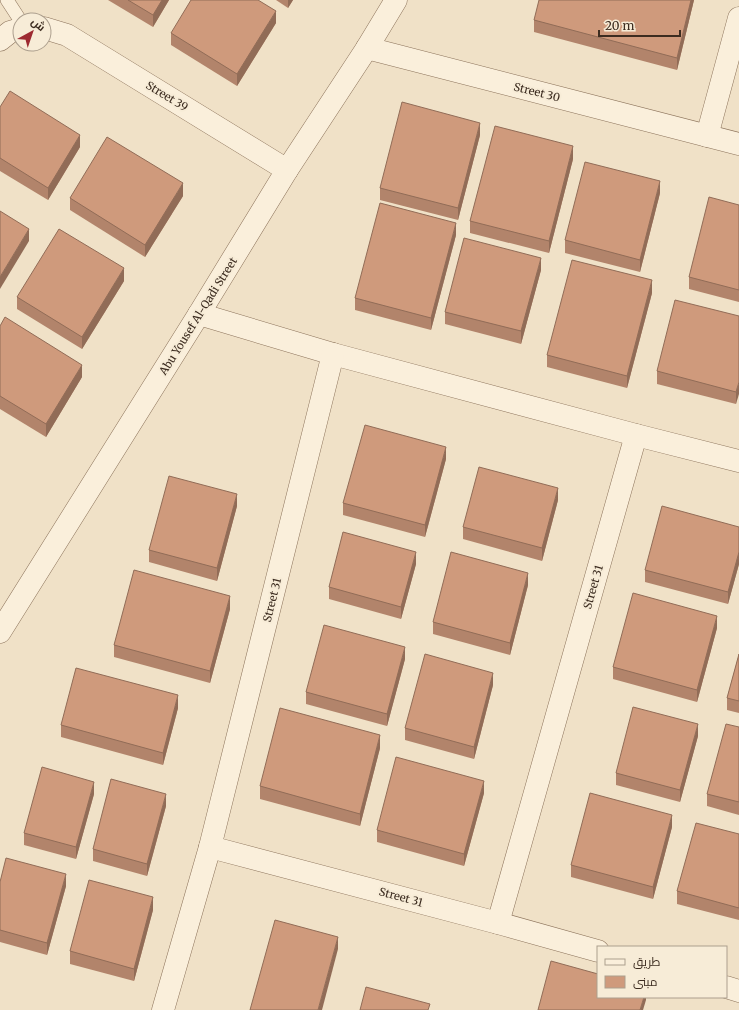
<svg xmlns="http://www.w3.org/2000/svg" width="739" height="1010" viewBox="0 0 739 1010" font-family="Merriweather,Cairo,serif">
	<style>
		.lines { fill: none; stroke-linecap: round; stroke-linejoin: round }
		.lane-casing { stroke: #8c735b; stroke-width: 14 }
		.street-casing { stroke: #8c735b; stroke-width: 23 }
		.lane { stroke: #faefdb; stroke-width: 13 }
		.street { stroke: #faefdb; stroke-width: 22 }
		.wall { fill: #b2846b }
		.shaded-wall { fill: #916c57 }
		.building { fill: #cf9a7c; stroke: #916c57 }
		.labels { text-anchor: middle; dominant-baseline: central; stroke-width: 4; stroke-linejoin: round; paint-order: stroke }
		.street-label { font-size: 11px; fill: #3c2c20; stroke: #f7ecd7 }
	</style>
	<rect width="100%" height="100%" fill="#f0e1c7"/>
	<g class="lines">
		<!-- lane casing -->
		<g class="lane-casing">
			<path id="lane" d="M7,0L20,20"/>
		</g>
		<!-- street casing -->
		<g class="street-casing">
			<g id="street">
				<path d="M44,28L67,35L287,170"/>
				<path d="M0,40L10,32L20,29"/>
				<path d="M367,48L739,144"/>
				<path d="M707,136L739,18"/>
				<path d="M199,314L333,354L636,435L739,461"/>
				<path d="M0,632L199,314L287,170L367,48L396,0"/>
				<path d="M210,847L498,923L598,951"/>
				<path d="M498,923L636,435"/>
				<path d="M726,987L739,991"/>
				<path d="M163,1010L210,847L333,354"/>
			</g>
		</g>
		<!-- lane -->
		<use href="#lane" class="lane"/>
		<!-- street -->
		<use href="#street" class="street"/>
	</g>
	<!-- wall -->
	<g class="wall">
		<path d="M108,0H169L153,27Z"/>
		<path d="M276,0H293L288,8Z"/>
		<path d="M694,0L677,70L534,32V20Z"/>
		<path d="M276,23L237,86L171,45V33Z"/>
		<path d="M0,107L80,147L48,200L0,171Z"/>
		<path d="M480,135L458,220L380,200V188Z"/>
		<path d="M573,159L549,253L470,233V221Z"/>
		<path d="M660,193L640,272L565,253V240Z"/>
		<path d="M183,196L145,257L70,210V198Z"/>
		<path d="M739,205V302L689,289V277Z"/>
		<path d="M456,235L431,330L355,310V298Z"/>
		<path d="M541,270L521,344L445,324V312Z"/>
		<path d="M124,281L82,349L17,309V297Z"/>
		<path d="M652,293L627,388L547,367V355Z"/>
		<path d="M739,316L736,404L657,384V371Z"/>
		<path d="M0,326L82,377L46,437L0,409Z"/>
		<path d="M446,459L425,537L343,515V503Z"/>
		<path d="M558,500L542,561L463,539V527Z"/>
		<path d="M237,506L217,581L149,562V550Z"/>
		<path d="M739,527V564L728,604L645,582V570Z"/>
		<path d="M416,564L401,619L329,599V587Z"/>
		<path d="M528,585L510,655L433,634V622Z"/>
		<path d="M230,609L210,683L114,657V645Z"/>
		<path d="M717,628L697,702L613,679V667Z"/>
		<path d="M739,654V713L727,710V698Z"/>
		<path d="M405,659L387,726L306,704V692Z"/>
		<path d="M493,685L474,759L405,740V728Z"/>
		<path d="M178,708L163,765L61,737V725Z"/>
		<path d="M739,727V815L707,806V794Z"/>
		<path d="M698,736L680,802L616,785V773Z"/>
		<path d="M380,748L360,826L260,799V786Z"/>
		<path d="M484,793L464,866L377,842V830Z"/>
		<path d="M94,794L76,859L24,845V833Z"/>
		<path d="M166,806L147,876L93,861V849Z"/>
		<path d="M672,827L653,899L571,877V865Z"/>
		<path d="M739,834V920L677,904V891Z"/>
		<path d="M0,882L66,886L47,955L0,942Z"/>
		<path d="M153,910L134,981L70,964V951Z"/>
	</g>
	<!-- shaded-wall -->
	<g class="shaded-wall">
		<path d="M162,0H169L153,27V15Z"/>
		<path d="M288,0H293L288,8Z"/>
		<path d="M691,0H694L677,70V58Z"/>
		<path d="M276,11V23L237,86V74Z"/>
		<path d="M480,123V135L458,220V208Z"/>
		<path d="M80,135V147L48,200V188Z"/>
		<path d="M573,146V159L549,253V241Z"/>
		<path d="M660,181V193L640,272V260Z"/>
		<path d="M183,183V196L145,257V245Z"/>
		<path d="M456,223V235L431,330V318Z"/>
		<path d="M29,229V241L0,289V277Z"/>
		<path d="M541,258V270L521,344V331Z"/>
		<path d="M124,268V281L82,349V337Z"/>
		<path d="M652,280V293L627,388V376Z"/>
		<path d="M82,365V377L46,437V424Z"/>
		<path d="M739,382V394L736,404V392Z"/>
		<path d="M446,447V459L425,537V525Z"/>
		<path d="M558,488V500L542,561V548Z"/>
		<path d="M237,494V506L217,581V568Z"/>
		<path d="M416,552V564L401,619V607Z"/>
		<path d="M739,552V564L728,604V592Z"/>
		<path d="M528,573V585L510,655V643Z"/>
		<path d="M230,596V609L210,683V671Z"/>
		<path d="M717,616V628L697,702V690Z"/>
		<path d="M405,647V659L387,726V714Z"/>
		<path d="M493,673V685L474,759V747Z"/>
		<path d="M178,695V708L163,765V753Z"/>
		<path d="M698,724V736L680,802V790Z"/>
		<path d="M380,735V748L360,826V814Z"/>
		<path d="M484,781V793L464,866V854Z"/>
		<path d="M94,782V794L76,859V847Z"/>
		<path d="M166,794V806L147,876V864Z"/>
		<path d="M672,815V827L653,899V887Z"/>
		<path d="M66,874V886L47,955V943Z"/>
		<path d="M153,897V910L134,981V969Z"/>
		<path d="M338,937V949L322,1010H318Z"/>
		<path d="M644,997H646V1000L643,1010H640Z"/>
	</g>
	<!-- building -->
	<g class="building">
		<path d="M128,0H162L153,15Z"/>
		<path d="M191,0H258L276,11L237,74L171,33Z"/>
		<path d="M539,0H691L677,58L534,20Z"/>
		<path d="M10,91L80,135L48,188L0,158V107Z"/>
		<path d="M402,102L480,123L458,208L380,188Z"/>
		<path d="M495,126L573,146L549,241L470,221Z"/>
		<path d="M107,137L183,183L145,245L70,198Z"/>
		<path d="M585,162L660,181L640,260L565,240Z"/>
		<path d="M709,197L739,205V290L689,277Z"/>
		<path d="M380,203L456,223L431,318L355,298Z"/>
		<path d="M0,211L29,229L0,277Z"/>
		<path d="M59,229L124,268L82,337L17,297Z"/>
		<path d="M464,238L541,258L521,331L445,312Z"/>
		<path d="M572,260L652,280L627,376L547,355Z"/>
		<path d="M675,300L739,316V382L736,392L657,371Z"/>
		<path d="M5,317L82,365L46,424L0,396V326Z"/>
		<path d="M365,425L446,447L425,525L343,503Z"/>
		<path d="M479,467L558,488L542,548L463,527Z"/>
		<path d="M169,476L237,494L217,568L149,550Z"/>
		<path d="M662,506L739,527V552L728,592L645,570Z"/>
		<path d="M343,532L416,552L401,607L329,587Z"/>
		<path d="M451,552L528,573L510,643L433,622Z"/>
		<path d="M134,570L230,596L210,671L114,645Z"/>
		<path d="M633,593L717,616L697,690L613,667Z"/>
		<path d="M324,625L405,647L387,714L306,692Z"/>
		<path d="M425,654L493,673L474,747L405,728Z"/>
		<path d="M739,654V701L727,698Z"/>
		<path d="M76,668L178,695L163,753L61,725Z"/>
		<path d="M633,707L698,724L680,790L616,773Z"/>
		<path d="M280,708L380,735L360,814L260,786Z"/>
		<path d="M726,724L739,727V802L707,794Z"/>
		<path d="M396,757L484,781L464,854L377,830Z"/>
		<path d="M42,767L94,782L76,847L24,833Z"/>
		<path d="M111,779L166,794L147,864L93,849Z"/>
		<path d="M590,793L672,815L653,887L571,865Z"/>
		<path d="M696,823L739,834V908L677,891Z"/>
		<path d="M6,858L66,874L47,943L0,930V882Z"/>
		<path d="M89,880L153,897L134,969L70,951Z"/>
		<path d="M275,920L338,937L318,1010H250Z"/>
		<path d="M551,961L598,974V997H644L640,1010H538Z"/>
		<path d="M366,987L430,1004L428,1010H360Z"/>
	</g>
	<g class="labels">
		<!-- street labels -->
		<g class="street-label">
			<text transform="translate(537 92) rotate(14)">Street 30</text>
			<text transform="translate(167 96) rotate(31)">Street 39</text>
			<text transform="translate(198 316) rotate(-58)">Abu Yousef Al-Qadi Street</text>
			<text transform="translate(593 587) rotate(-74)">Street 31</text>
			<text transform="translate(272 600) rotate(-76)">Street 31</text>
			<text transform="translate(401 897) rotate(15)">Street 31</text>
		</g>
	</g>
	<!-- legend -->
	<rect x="597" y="946" width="130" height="52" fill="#f7ecd7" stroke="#ac9f8e"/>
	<rect x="605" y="959" width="20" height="6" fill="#faefdb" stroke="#ac9f8e"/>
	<text x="633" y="966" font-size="12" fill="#3c2c20">طريق</text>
	<rect x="605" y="976" width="20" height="12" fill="#cf9a7c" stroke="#ac9f8e"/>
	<text x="633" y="986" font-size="12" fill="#3c2c20">مبنى</text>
	<!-- north arrow -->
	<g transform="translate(32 32) rotate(40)"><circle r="19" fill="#f7ecd7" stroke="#ac9f8e"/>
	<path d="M0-3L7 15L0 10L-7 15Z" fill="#9d2a31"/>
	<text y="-6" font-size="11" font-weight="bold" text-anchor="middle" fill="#3c2c20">ش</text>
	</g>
	<!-- scale -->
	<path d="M599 30v6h81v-6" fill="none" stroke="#3c2c20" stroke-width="2"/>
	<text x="605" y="30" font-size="12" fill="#3c2c20" stroke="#f7ecd7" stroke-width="3" paint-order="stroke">20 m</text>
</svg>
